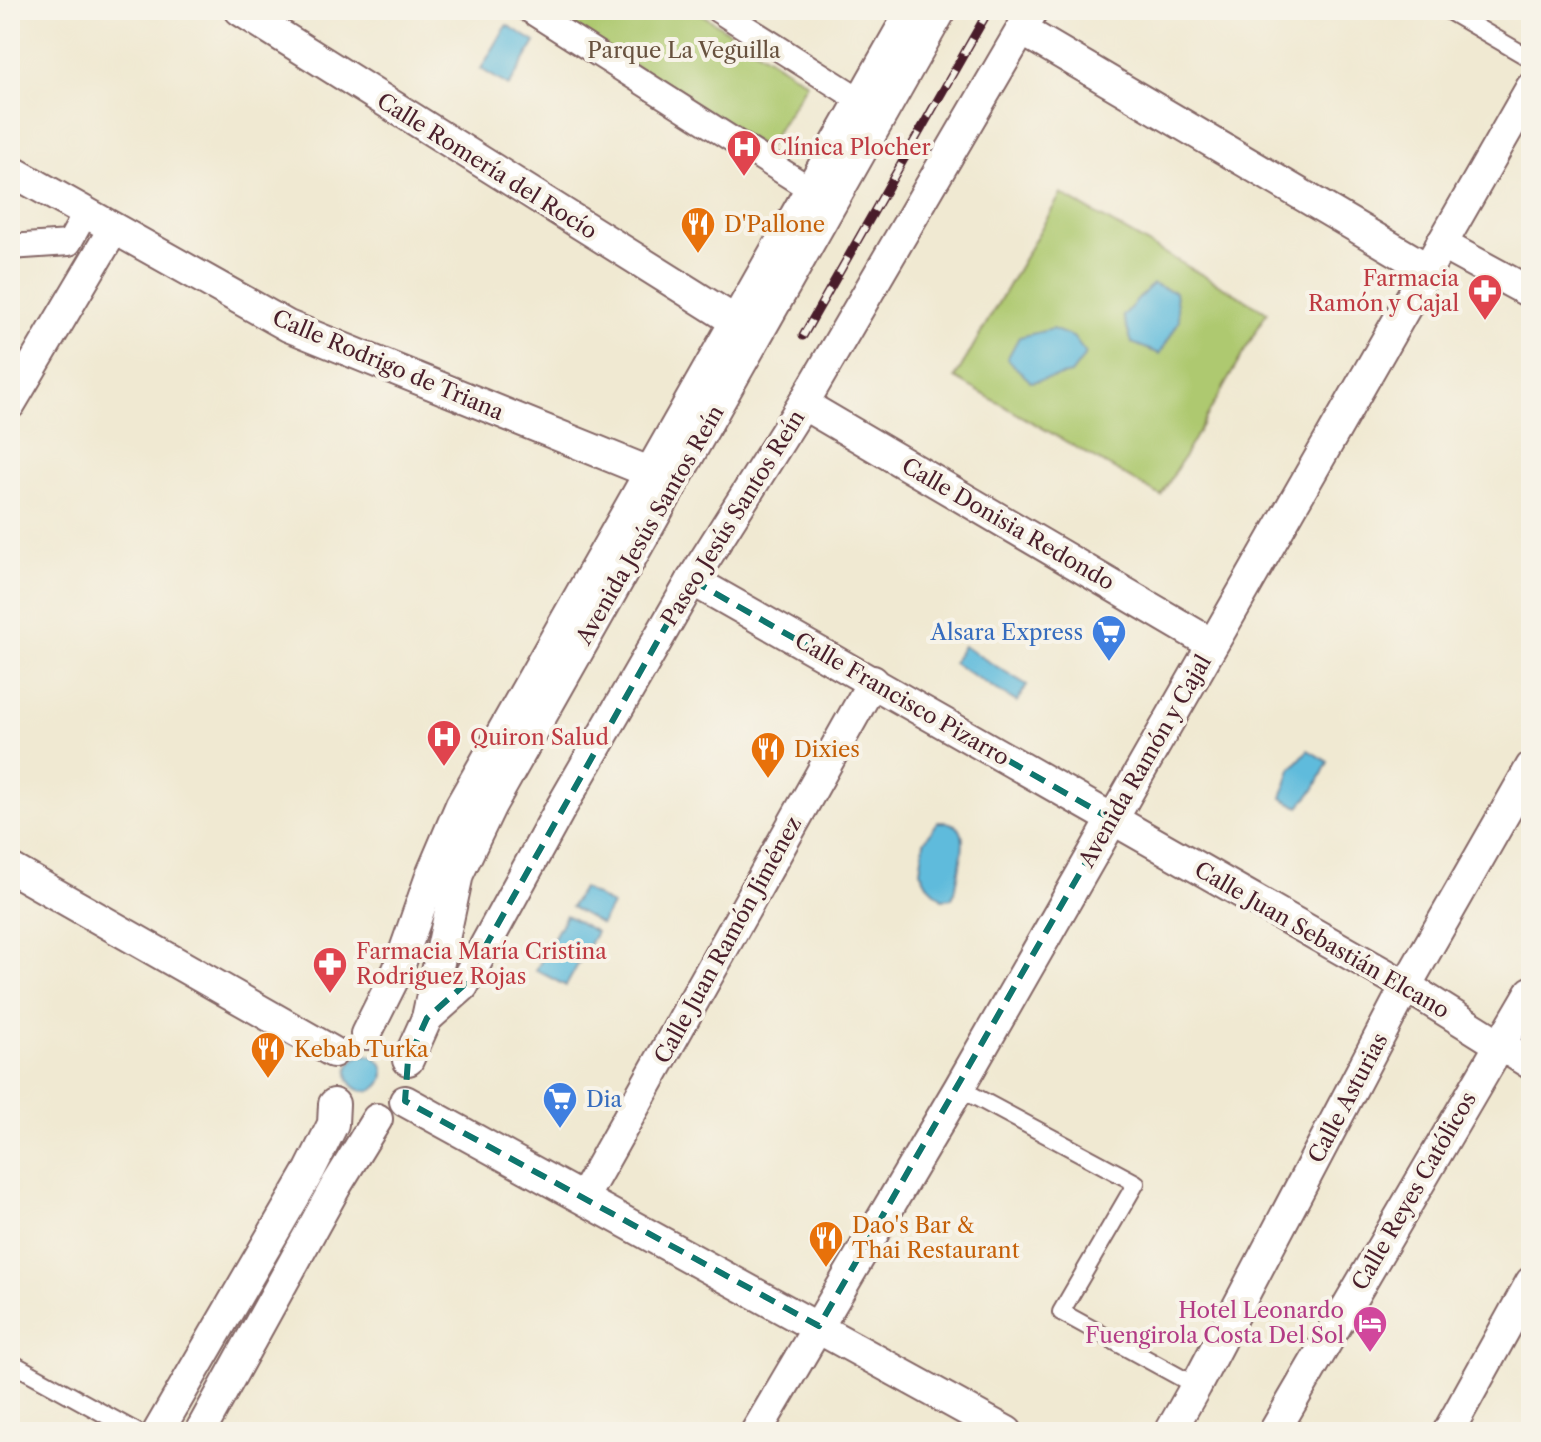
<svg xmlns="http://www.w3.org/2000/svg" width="1541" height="1442" viewBox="0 0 1541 1442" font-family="'Libre Caslon Text',serif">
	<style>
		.green { fill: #aec96f; stroke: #7c744d; stroke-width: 2 }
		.water { fill: #5ebbdc; stroke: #546d84; stroke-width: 2 }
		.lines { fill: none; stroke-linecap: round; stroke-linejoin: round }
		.service-casing { stroke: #846665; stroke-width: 20 }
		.pedestrian-casing { stroke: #846665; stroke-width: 28 }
		.minor-casing { stroke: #846665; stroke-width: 34 }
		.service { stroke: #fff; stroke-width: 16 }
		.pedestrian { stroke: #fff; stroke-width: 24 }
		.minor { stroke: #fff; stroke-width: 30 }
		.rail-casing { stroke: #4a1f2b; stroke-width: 9 }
		.rail { stroke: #f7f3e8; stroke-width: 6; stroke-dasharray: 18; stroke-linecap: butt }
		.marked { fill: none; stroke: #0f766e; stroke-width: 6; stroke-dasharray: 16 10; stroke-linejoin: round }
		.labels { text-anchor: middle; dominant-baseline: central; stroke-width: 8; stroke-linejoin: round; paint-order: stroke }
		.park-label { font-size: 22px; fill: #68523f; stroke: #f7f3e8 }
		.health-label { font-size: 22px; fill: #be3a42; stroke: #f7f3e8; text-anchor: start }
		.street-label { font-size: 22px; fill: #4a1f2b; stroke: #f7f3e8 }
		.food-label { font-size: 22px; fill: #c56008; stroke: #f7f3e8; text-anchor: start }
		.shop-label { font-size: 22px; fill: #366cbe; stroke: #f7f3e8; text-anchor: end }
		.hotel-label { font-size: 22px; fill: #b23c85; stroke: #f7f3e8; text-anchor: end }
	</style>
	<rect width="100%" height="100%" fill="#f7f3e8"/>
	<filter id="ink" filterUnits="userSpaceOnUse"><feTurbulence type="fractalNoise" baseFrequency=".0125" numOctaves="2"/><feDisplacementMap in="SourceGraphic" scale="16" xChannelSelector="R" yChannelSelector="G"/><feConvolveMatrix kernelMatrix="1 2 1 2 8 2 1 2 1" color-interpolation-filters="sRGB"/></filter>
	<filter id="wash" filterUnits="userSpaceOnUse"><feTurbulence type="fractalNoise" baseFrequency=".006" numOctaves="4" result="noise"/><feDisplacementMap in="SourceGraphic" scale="32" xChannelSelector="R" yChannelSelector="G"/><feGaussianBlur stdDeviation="1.8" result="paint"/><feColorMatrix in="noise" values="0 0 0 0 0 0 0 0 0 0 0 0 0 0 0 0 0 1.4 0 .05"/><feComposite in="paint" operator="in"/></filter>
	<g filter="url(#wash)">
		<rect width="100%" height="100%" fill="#f0e9d2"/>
		<!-- green -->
		<g class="green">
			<path d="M547,10H695L807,83L766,149Z"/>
			<path d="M1061,194L1267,312L1161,496L955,378Z"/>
		</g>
		<!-- water -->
		<g class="water">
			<path d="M507,25L535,42L509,86L481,69Z"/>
			<path d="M1152,284L1175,292L1179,321L1160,354L1132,343L1123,316Z"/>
			<path d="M1052,329L1073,337L1086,354L1071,374L1031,382L1007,359L1019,337Z"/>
			<path d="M963,646L1027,685L1017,702L953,663Z"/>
			<path d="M1308,750L1328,762L1314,790L1299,807L1282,798L1291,769Z"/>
			<path d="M938,822C969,820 964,844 960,865C958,877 957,886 952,898L942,899L927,884L920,871L924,842Z"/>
			<path d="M582,888L612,905L601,924L571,907Z"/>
			<path d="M566,915L596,932L566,986L536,970Z"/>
			<circle cx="366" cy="1073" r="18"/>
		</g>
	</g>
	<g filter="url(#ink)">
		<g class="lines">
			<!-- service casing -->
			<g class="service-casing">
				<g id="service">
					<path d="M1447,10L1531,59"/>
					<path d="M959,1088L1136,1183L1061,1312L1196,1386"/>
					<path d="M10,1362L137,1432"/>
				</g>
			</g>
			<!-- pedestrian casing -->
			<g class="pedestrian-casing">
				<g id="pedestrian">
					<path d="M529,10L810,189"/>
					<path d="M718,10L860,100"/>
					<path d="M10,247L69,243L85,214"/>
				</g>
			</g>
			<!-- minor casing -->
			<g class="minor-casing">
				<g id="minor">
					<path d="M240,10L735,321"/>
					<path d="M1022,30L1426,268"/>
					<path d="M10,170L288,326L649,472"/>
					<path d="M1441,244L1531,293"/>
					<path d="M10,404L113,230"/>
					<path d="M803,404L1212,644"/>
					<path d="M692,580L1406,986L1531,1064"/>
					<path d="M10,868L333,1052"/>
					<path d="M427,1018L463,986L559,811L692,580L803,404L1033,10"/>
					<path d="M366,1034L398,970L432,873L461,805L912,10"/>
					<path d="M408,1060L427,1018L458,874L491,805L941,10"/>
					<path d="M405,1101L1007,1432"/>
					<path d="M583,1198L873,681"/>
					<path d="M158,1432L310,1170L333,1124L334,1104"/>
					<path d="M200,1432L337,1184L377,1119"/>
					<path d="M756,1432L959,1088L1531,88"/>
					<path d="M1170,1432L1196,1386L1406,986L1531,767"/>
					<path d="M1274,1432L1531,992"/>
					<path d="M1448,1432L1531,1282"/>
				</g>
			</g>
			<!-- service -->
			<use href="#service" class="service"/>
			<!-- pedestrian -->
			<use href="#pedestrian" class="pedestrian"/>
			<!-- minor -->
			<use href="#minor" class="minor"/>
			<!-- rail casing -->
			<g class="rail-casing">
				<path id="rail" d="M803,336L989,10"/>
			</g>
			<!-- rail -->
			<use href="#rail" class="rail"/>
		</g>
	</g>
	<!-- marked area -->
	<path class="marked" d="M692,580L1111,819L819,1326L405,1101L408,1060L427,1018L463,986Z"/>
	<!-- icons -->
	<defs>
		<g id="hospital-pin" transform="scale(1.8)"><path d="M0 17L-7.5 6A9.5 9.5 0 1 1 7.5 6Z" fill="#e0444e" stroke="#f7f3e8"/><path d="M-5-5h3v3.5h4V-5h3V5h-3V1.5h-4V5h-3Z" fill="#fff"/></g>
		<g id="restaurant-pin" transform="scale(1.8)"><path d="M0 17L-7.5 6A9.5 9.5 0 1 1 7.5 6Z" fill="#e8710a" stroke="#f7f3e8"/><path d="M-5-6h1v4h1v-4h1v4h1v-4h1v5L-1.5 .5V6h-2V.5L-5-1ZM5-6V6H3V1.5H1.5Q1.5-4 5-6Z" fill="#fff"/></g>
		<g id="pharmacy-pin" transform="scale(1.8)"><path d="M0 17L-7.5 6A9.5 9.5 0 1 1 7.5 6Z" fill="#e0444e" stroke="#f7f3e8"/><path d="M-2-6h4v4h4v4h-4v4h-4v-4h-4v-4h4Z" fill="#fff"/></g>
		<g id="supermarket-pin" transform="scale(1.8)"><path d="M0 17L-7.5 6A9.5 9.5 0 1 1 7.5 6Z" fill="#3f7fe0" stroke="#f7f3e8"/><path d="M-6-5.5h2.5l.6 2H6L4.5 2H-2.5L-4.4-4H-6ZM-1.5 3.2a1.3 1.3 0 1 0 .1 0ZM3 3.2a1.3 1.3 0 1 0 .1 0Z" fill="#fff"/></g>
		<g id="hotel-pin" transform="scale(1.8)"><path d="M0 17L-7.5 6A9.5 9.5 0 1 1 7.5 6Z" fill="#d1479c" stroke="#f7f3e8"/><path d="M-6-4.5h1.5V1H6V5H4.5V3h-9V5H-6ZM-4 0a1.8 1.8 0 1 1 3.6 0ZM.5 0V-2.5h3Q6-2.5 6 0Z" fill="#fff"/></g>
	</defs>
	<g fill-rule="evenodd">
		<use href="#hospital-pin" x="744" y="147"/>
		<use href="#restaurant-pin" x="698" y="224"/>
		<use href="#pharmacy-pin" x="1485" y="291"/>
		<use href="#supermarket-pin" x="1109" y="632"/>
		<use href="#hospital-pin" x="444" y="737"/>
		<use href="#restaurant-pin" x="768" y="749"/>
		<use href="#pharmacy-pin" x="330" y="964"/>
		<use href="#restaurant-pin" x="268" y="1049"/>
		<use href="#supermarket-pin" x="560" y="1099"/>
		<use href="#restaurant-pin" x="826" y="1238"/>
		<use href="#hotel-pin" x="1370" y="1323"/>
	</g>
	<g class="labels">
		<!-- park labels -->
		<g class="park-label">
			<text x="684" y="50">Parque La Veguilla</text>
		</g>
		<!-- health labels -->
		<g class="health-label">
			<text x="770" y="147">Clínica Plocher</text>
			<text x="1459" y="278" text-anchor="end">Farmacia<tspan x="1459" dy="25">Ramón y Cajal</tspan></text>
			<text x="470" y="737">Quiron Salud</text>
			<text x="356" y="951">Farmacia María Cristina<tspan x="356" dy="25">Rodriguez Rojas</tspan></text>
		</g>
		<!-- street labels -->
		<g class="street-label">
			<text transform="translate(487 166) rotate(32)">Calle Romería del Rocío</text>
			<text transform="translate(388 365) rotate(23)">Calle Rodrigo de Triana</text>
			<text transform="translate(733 518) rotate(-58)">Paseo Jesús Santos Reín</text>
			<text transform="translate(1008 524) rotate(30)">Calle Donisia Redondo</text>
			<text transform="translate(650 525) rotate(-60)">Avenida Jesús Santos Reín</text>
			<text transform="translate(902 699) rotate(30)">Calle Francisco Pizarro</text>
			<text transform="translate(1145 761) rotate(-60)">Avenida Ramón y Cajal</text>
			<text transform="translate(728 940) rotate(-61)">Calle Juan Ramón Jiménez</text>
			<text transform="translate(1322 940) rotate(30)">Calle Juan Sebastián Elcano</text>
			<text transform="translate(1348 1098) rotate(-62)">Calle Asturias</text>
			<text transform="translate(1414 1191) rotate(-60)">Calle Reyes Católicos</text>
		</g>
		<!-- food labels -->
		<g class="food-label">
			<text x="724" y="224">D'Pallone</text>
			<text x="794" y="749">Dixies</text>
			<text x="294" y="1049">Kebab Turka</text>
			<text x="852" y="1225">Dao's Bar &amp;<tspan x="852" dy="25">Thai Restaurant</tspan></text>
		</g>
		<!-- shop labels -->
		<g class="shop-label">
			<text x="1083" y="632">Alsara Express</text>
			<text x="586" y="1099" text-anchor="start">Dia</text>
		</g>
		<!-- hotel labels -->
		<g class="hotel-label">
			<text x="1344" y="1310">Hotel Leonardo<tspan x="1344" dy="25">Fuengirola Costa Del Sol</tspan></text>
		</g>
	</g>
	<!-- margin -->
	<rect width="1541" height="1442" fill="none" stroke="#f7f3e8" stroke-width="40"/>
</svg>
